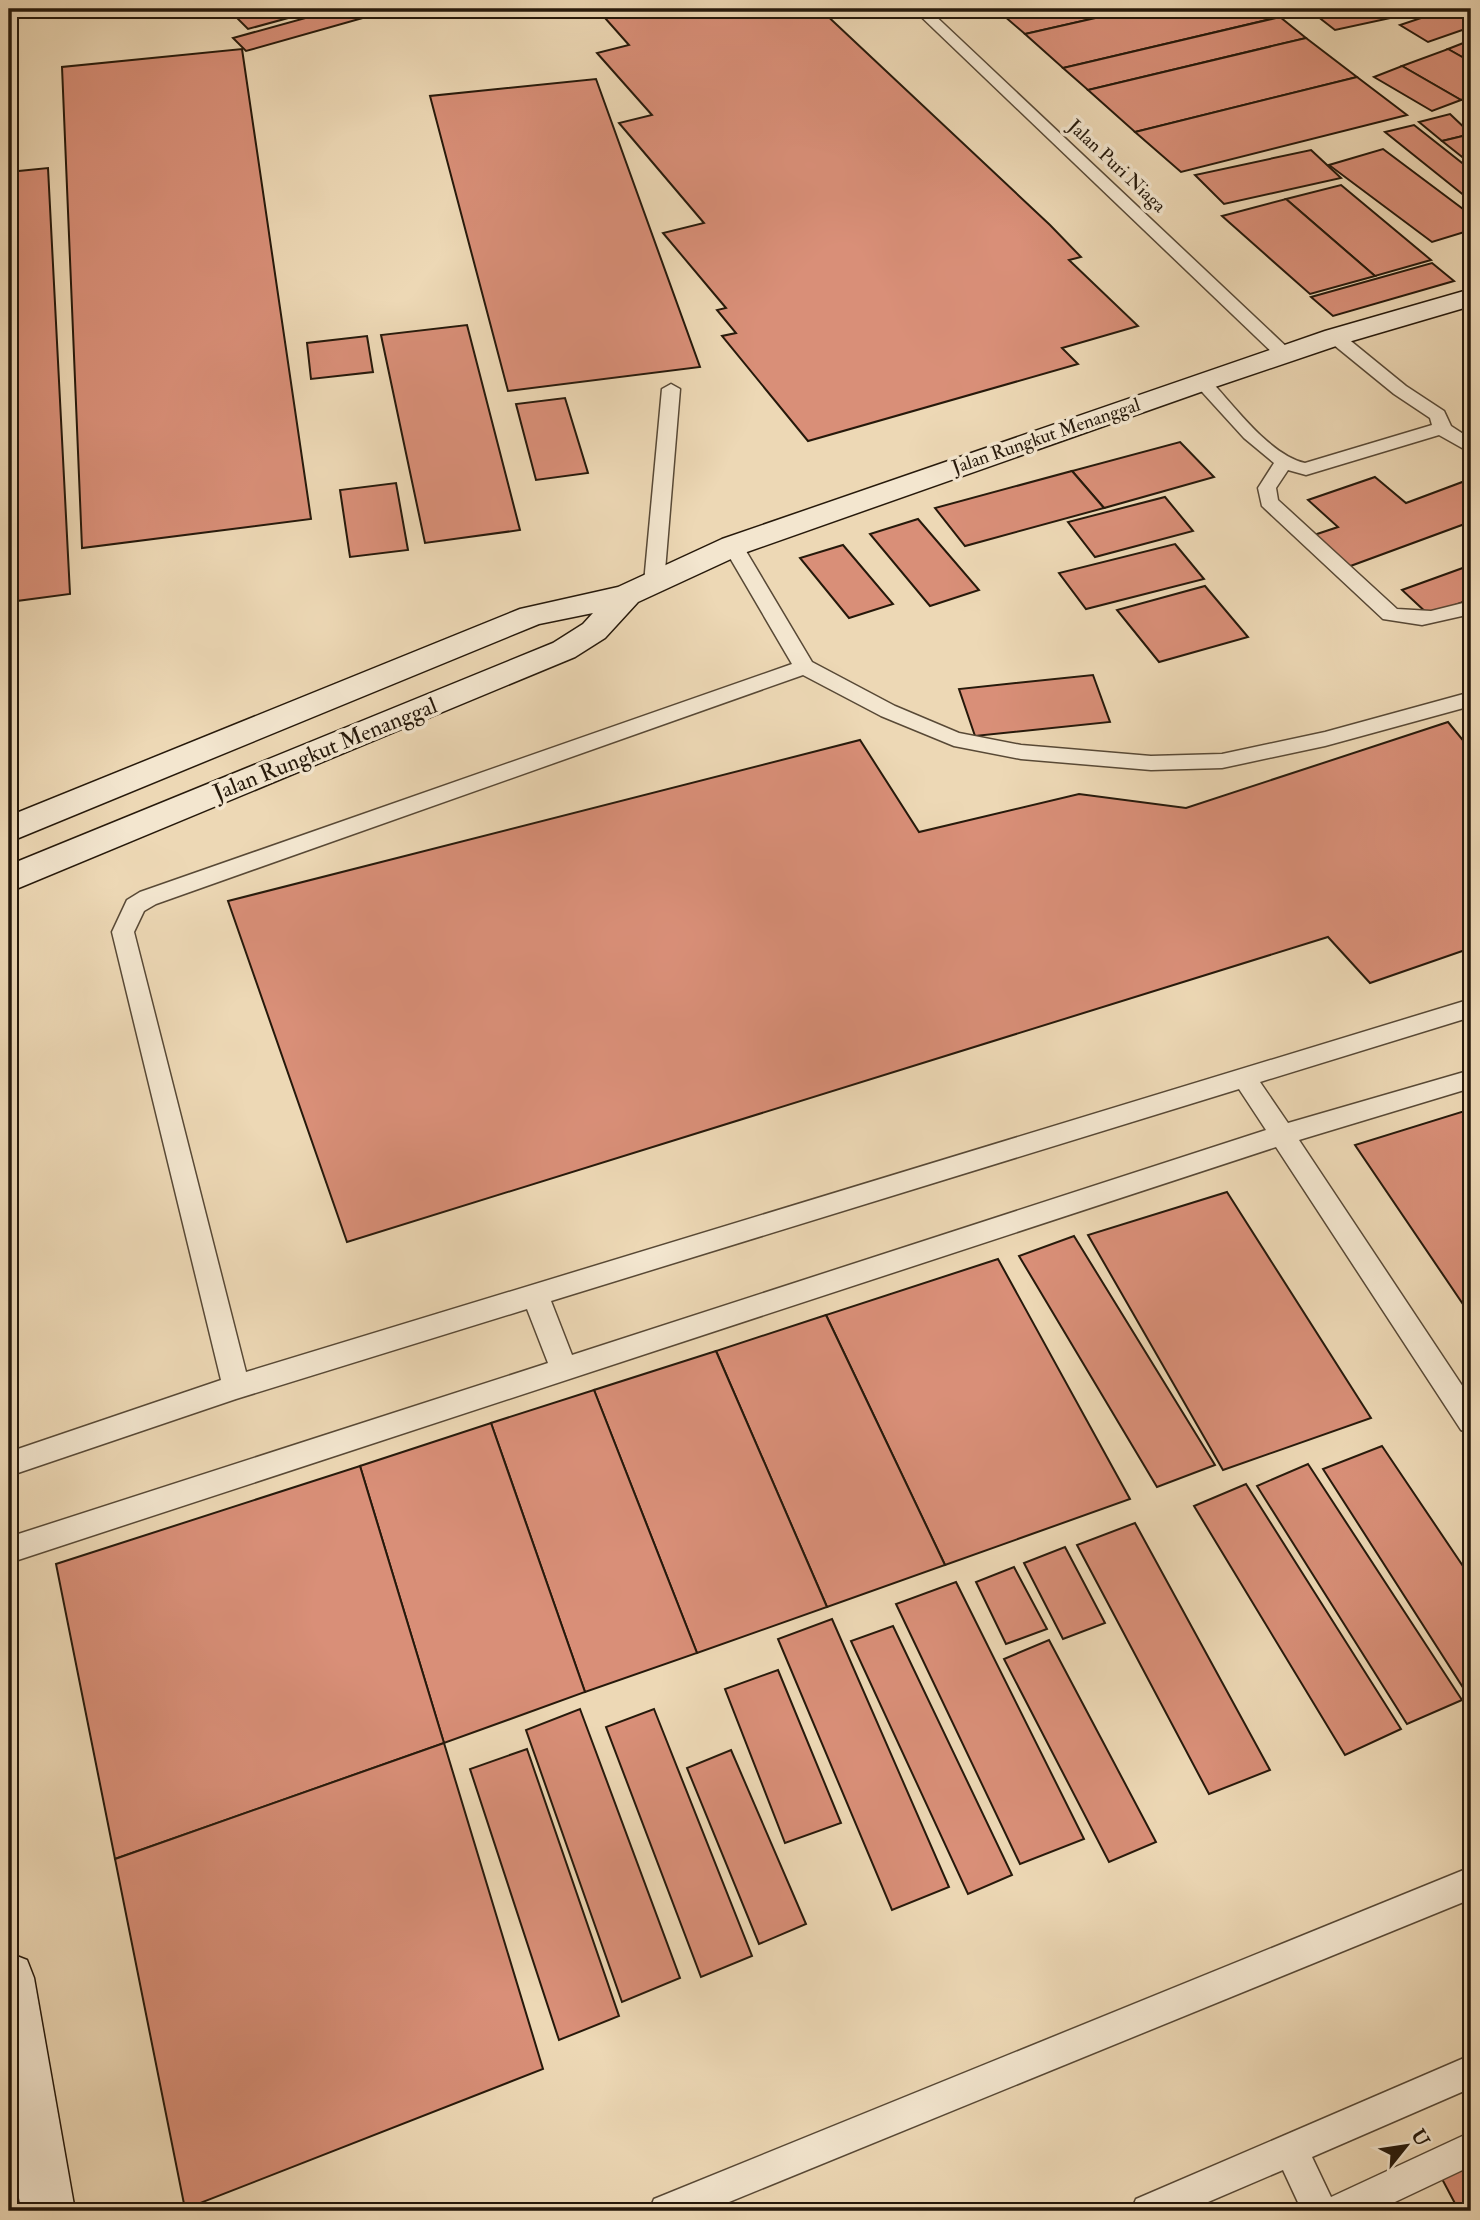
<svg xmlns="http://www.w3.org/2000/svg" width="1480" height="2220" viewBox="0 0 1480 2220" font-family="'IM FELL Double Pica',serif">
	<style>
		.building { fill: #d98f78; stroke: #26190b; stroke-width: 2 }
		.lines { fill: none; stroke-linecap: round; stroke-linejoin: round }
		.service-casing { stroke: #584936; stroke-width: 3 }
		.secondary-casing { stroke: #26190b; stroke-width: 3 }
		.service { fill: #f3e6cf; fill-rule: evenodd }
		.secondary { fill: #f3e6cf; fill-rule: evenodd }
		.labels { text-anchor: middle; dominant-baseline: central; stroke-width: 7; stroke-linejoin: round; paint-order: stroke }
		.far-street-label { font-size: 19px; fill: #26190b; stroke: #f3e6cf }
		.street-label { font-size: 23px; fill: #26190b; stroke: #f3e6cf }
	</style>
	<rect width="100%" height="100%" fill="#edd8b5"/>
	<filter id="stains"><feTurbulence type="fractalNoise" baseFrequency=".00286" numOctaves="4"/><feColorMatrix values="0 0 0 0 .2 0 0 0 0 .09 0 0 0 0 .02 0 0 0 .5 -.17"/></filter>
	<radialGradient id="worn" r=".72"><stop offset=".6" stop-color="#630" stop-opacity="0"/><stop offset="1" stop-color="#630" stop-opacity=".3"/></radialGradient>
	<!-- building -->
	<g class="building">
		<path d="M228,9H321L248,29Z"/>
		<path d="M338,9L391,10L246,51L233,38Z"/>
		<path d="M597,9H820L1050,225L1081,257L1069,260L1138,326L1062,348L1078,364L808,441L722,336L736,333L717,310L726,308L663,233L704,223L619,123L652,115L597,53L629,45Z"/>
		<path d="M996,9H1135L1025,34Z"/>
		<path d="M1135,9H1269L1280,17L1063,68L1025,34Z"/>
		<path d="M1308,9H1432L1335,30Z"/>
		<path d="M1448,9H1471V27L1428,42L1400,25Z"/>
		<path d="M1280,17L1306,38L1088,90L1063,68Z"/>
		<path d="M1306,38L1357,77L1135,132L1088,90Z"/>
		<path d="M1471,40V62L1448,49Z"/>
		<path d="M242,49L311,519L82,548L62,67Z"/>
		<path d="M1448,49L1471,62V96L1461,100L1402,66Z"/>
		<path d="M1402,66L1461,100L1432,111L1374,77Z"/>
		<path d="M1357,77L1407,115L1181,172L1135,132Z"/>
		<path d="M596,79L700,367L508,391L430,96Z"/>
		<path d="M1450,114L1471,134L1442,141L1419,122Z"/>
		<path d="M1414,125L1471,170V201L1385,132Z"/>
		<path d="M1471,134V164L1442,141Z"/>
		<path d="M1383,149L1471,215V230L1432,242L1329,165Z"/>
		<path d="M1311,150L1341,178L1224,204L1195,175Z"/>
		<path d="M48,168L70,594L9,602V172Z"/>
		<path d="M1341,185L1431,260L1375,276L1286,199Z"/>
		<path d="M1286,199L1375,276L1310,294L1222,216Z"/>
		<path d="M1432,263L1454,281L1333,316L1311,297Z"/>
		<path d="M467,325L520,530L425,543L381,335Z"/>
		<path d="M367,336L373,372L311,379L307,343Z"/>
		<path d="M565,398L588,473L536,480L516,404Z"/>
		<path d="M1180,442L1214,477L1104,508L1072,471Z"/>
		<path d="M1072,471L1104,508L965,546L935,508Z"/>
		<path d="M1375,477L1406,503L1465,481L1471,486V532L1462,525L1345,568L1311,536L1338,527L1308,500Z"/>
		<path d="M396,483L408,550L350,557L340,490Z"/>
		<path d="M1165,497L1193,531L1095,557L1068,522Z"/>
		<path d="M918,519L979,590L930,606L870,534Z"/>
		<path d="M1175,544L1204,579L1086,609L1059,573Z"/>
		<path d="M843,545L893,604L849,618L800,558Z"/>
		<path d="M1471,565V599L1429,615L1402,590Z"/>
		<path d="M1205,586L1248,637L1159,662L1117,610Z"/>
		<path d="M1093,675L1110,722L975,736L959,689Z"/>
		<path d="M1448,722L1471,750V948L1370,983L1328,937L347,1242L228,901L860,740L919,832L1079,794L1186,808Z"/>
		<path d="M1471,1109V1316L1355,1145Z"/>
		<path d="M1227,1192L1371,1418L1223,1470L1088,1235Z"/>
		<path d="M1074,1236L1215,1465L1157,1487L1019,1256Z"/>
		<path d="M998,1259L1130,1499L945,1565L826,1315Z"/>
		<path d="M826,1315L945,1565L827,1607L716,1351Z"/>
		<path d="M716,1351L827,1607L697,1653L594,1390Z"/>
		<path d="M594,1390L697,1653L585,1692L491,1423Z"/>
		<path d="M491,1423L585,1692L444,1743L360,1466Z"/>
		<path d="M1382,1446L1471,1578V1700L1323,1469Z"/>
		<path d="M1308,1464L1462,1700L1407,1724L1257,1486Z"/>
		<path d="M360,1466L444,1743L115,1859L56,1564Z"/>
		<path d="M1246,1484L1401,1729L1345,1755L1194,1506Z"/>
		<path d="M1135,1523L1270,1770L1209,1794L1077,1545Z"/>
		<path d="M1065,1547L1105,1623L1063,1639L1024,1563Z"/>
		<path d="M1014,1567L1047,1629L1006,1644L976,1582Z"/>
		<path d="M956,1582L1084,1839L1020,1864L896,1604Z"/>
		<path d="M832,1619L949,1887L892,1910L778,1639Z"/>
		<path d="M893,1626L1012,1875L968,1894L851,1641Z"/>
		<path d="M1049,1640L1156,1842L1109,1862L1004,1659Z"/>
		<path d="M778,1670L841,1823L785,1843L725,1689Z"/>
		<path d="M580,1709L680,1978L622,2002L526,1730Z"/>
		<path d="M654,1709L752,1956L701,1977L606,1727Z"/>
		<path d="M444,1743L543,2069L185,2209L115,1859Z"/>
		<path d="M527,1749L619,2016L559,2040L470,1769Z"/>
		<path d="M731,1750L806,1924L759,1944L687,1768Z"/>
		<path d="M1471,2163V2211H1459L1441,2177Z"/>
	</g>
	<g class="lines">
		<!-- service casing -->
		<g class="service-casing">
			<g id="service">
				<path d="M913,9H928L1290,350L1293,354L1290,358H1278Z"/>
				<path d="M1335,332L1341,333L1406,386L1444,411L1451,426L1471,439V453L1439,435L1306,475L1288,470L1276,488L1278,500L1397,609L1431,611L1471,601V614L1422,625L1383,619L1262,506L1258,488L1274,463L1244,438L1193,382L1202,377L1208,378C1233,404 1269,455 1305,463L1432,425L1430,418L1394,394L1329,341L1326,337L1329,333Z"/>
				<path d="M671,384L680,389L678,413L664,583L661,587H647L644,583L662,389Z"/>
				<path d="M733,540L740,542L743,546L812,662L895,706L959,733L1021,745L1151,756L1222,754L1325,732L1471,692V706L1325,746L1222,768L1151,770L1021,759L954,746L881,716L803,675L156,904L144,911L134,932L246,1372L1471,999V1017L1260,1082L1288,1123L1471,1070V1088L1299,1140L1471,1399V1434L1461,1430L1276,1147L9,1563V1537L548,1363L527,1309L236,1399L9,1476V1452L221,1380L112,932L127,900L140,892L792,664L723,546L726,542ZM1239,1089L1266,1130L572,1355L551,1301Z"/>
				<path d="M1471,1867V1899L707,2211H649L654,2199Z"/>
				<path d="M1471,2055V2088L1312,2157L1331,2197L1471,2132V2166L1376,2211H1302L1283,2170L1187,2211H1131L1136,2199Z"/>
			</g>
		</g>
		<!-- secondary casing -->
		<g class="secondary-casing">
			<g id="secondary">
				<path d="M1471,289V306L1345,343L1212,388L744,553L638,602L605,638L575,657L9,892V865L553,643L583,624L593,613L539,624L9,842V816L520,609L618,587L722,539L1325,331Z"/>
				<path d="M9,1953L27,1960L34,1978L75,2211H21L9,2134Z"/>
			</g>
		</g>
		<!-- service -->
		<use href="#service" class="service"/>
		<!-- secondary -->
		<use href="#secondary" class="secondary"/>
	</g>
	<g class="labels">
		<!-- far-street labels -->
		<g class="far-street-label">
			<text transform="translate(1117 166) rotate(43)">Jalan Puri Niaga</text>
			<text transform="translate(1046 436) rotate(-19)">Jalan Rungkut Menanggal</text>
		</g>
		<!-- street labels -->
		<g class="street-label">
			<text transform="translate(325 749) rotate(-22)">Jalan Rungkut Menanggal</text>
		</g>
	</g>
	<!-- margin -->
	<rect width="1480" height="2220" fill="none" stroke="#edd8b5" stroke-width="35"/>
	<rect x="10" y="10" width="1459" height="2199" fill="none" stroke="#26190b" stroke-width="3.5"/>
	<rect x="18" y="18" width="1445" height="2185" fill="none" stroke="#26190b" stroke-width="2"/>
	<!-- north arrow -->
	<g transform="translate(1406 2146) rotate(60)" stroke="#f3e6cf" stroke-width="5" paint-order="stroke">
	<path d="M0-5L12 26L0 18L-12 26Z" fill="#26190b"/>
	<text y="-10" font-size="19" font-weight="bold" text-anchor="middle" fill="#26190b">U</text>
	</g>
	<rect width="100%" height="100%" filter="url(#stains)"/>
	<rect width="100%" height="100%" fill="url(#worn)"/>
</svg>
